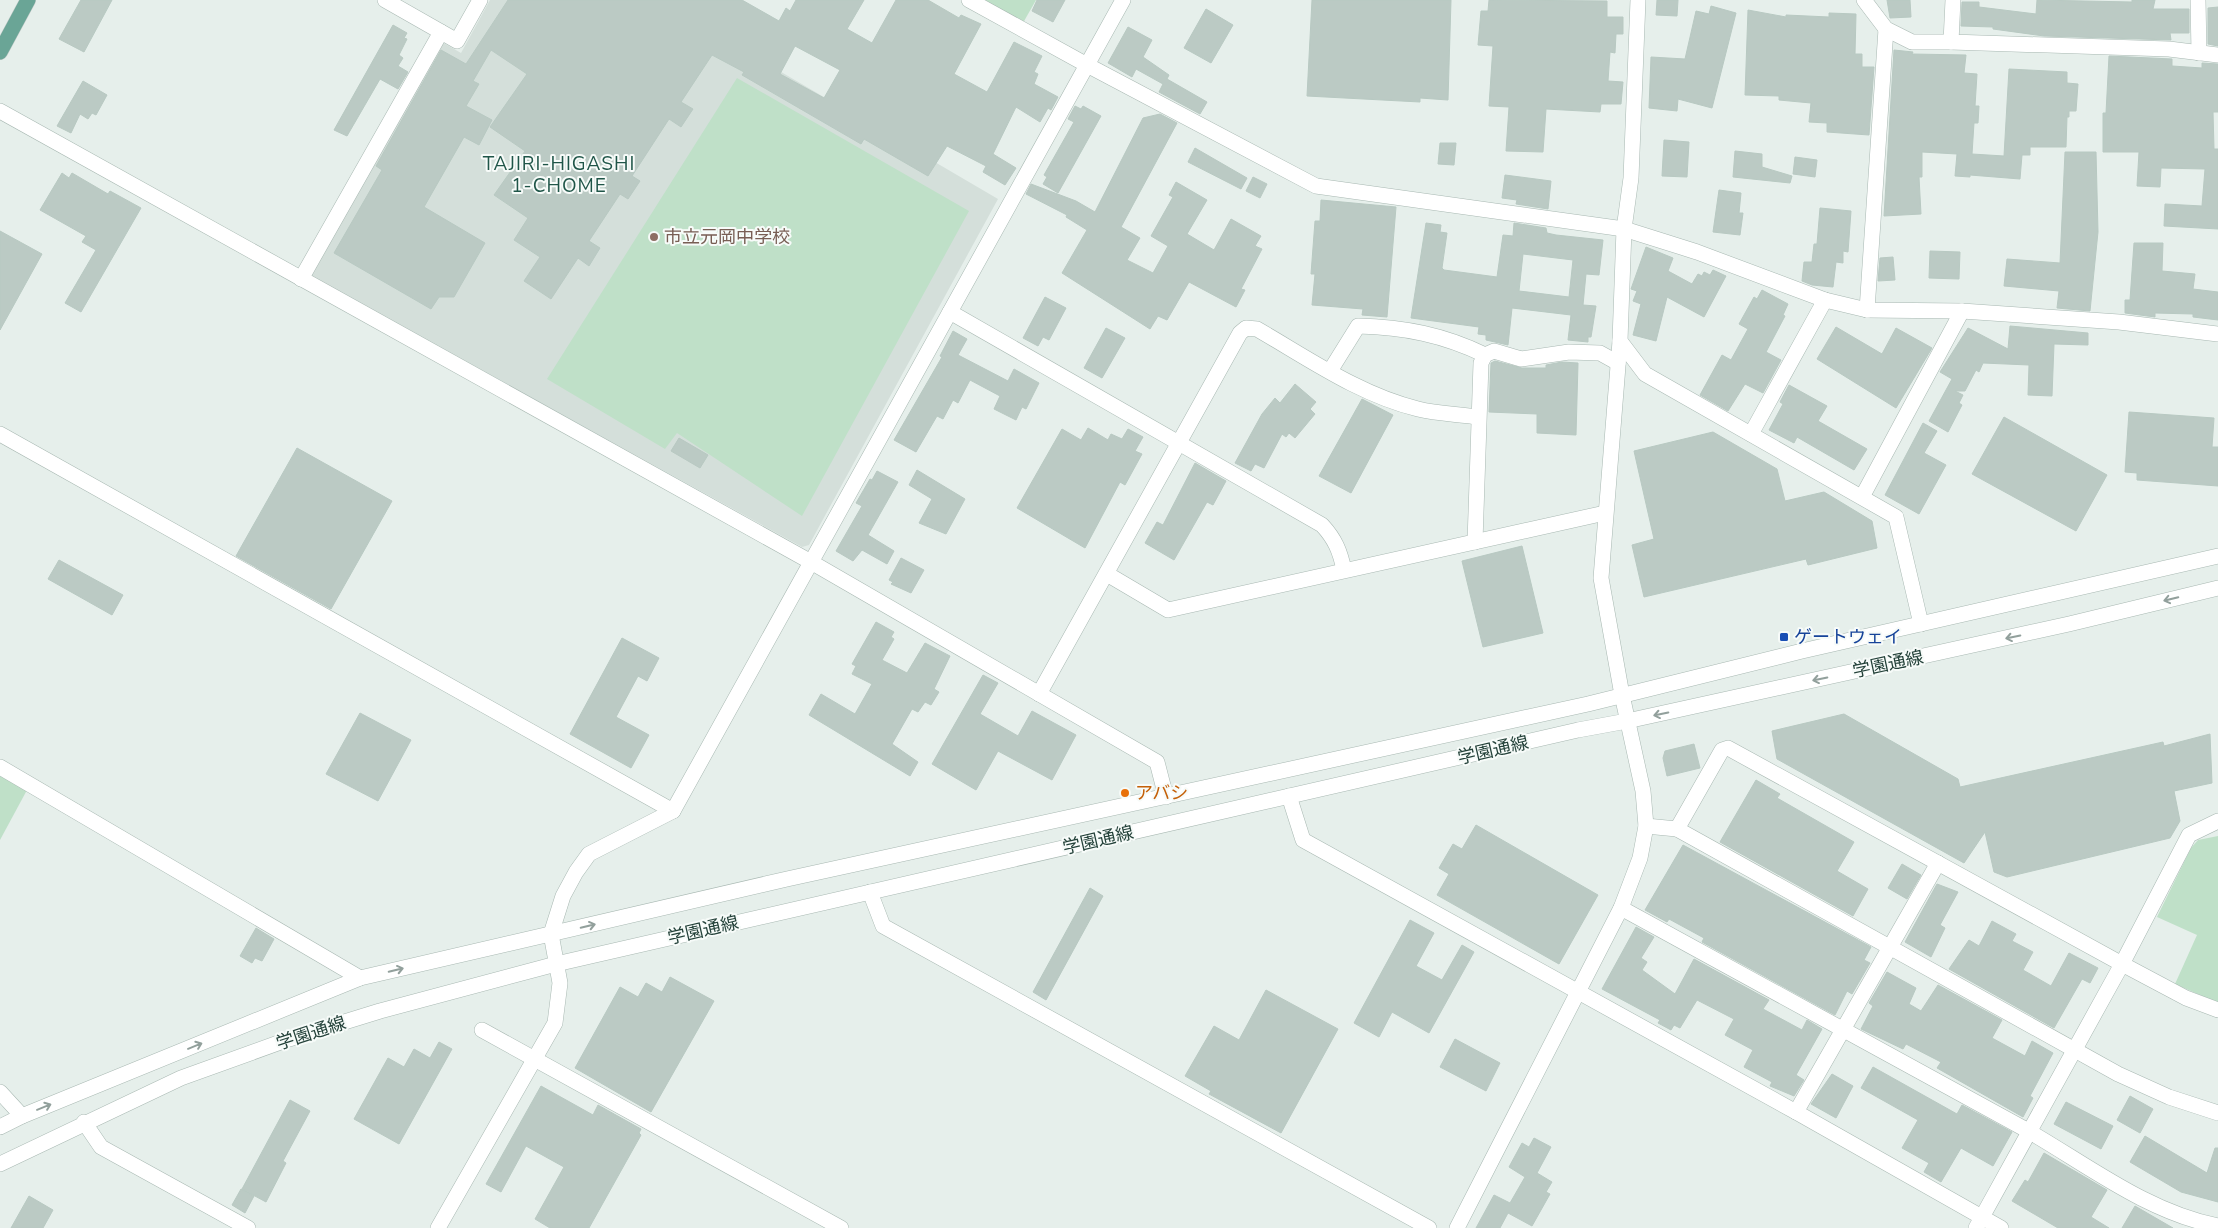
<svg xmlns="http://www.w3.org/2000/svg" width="2218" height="1228" viewBox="0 0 2218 1228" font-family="'Nunito Sans','Noto Sans JP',sans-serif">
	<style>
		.built { fill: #d4dfda }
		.green { fill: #bfe0c8 }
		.building { fill: #bbcac4; stroke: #b8c9c2; fill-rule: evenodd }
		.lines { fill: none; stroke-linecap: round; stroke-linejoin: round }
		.minor-casing { stroke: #a8b8b2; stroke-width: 16 }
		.major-casing { stroke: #c2cac8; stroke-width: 16 }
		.minor { stroke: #fff; stroke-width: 15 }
		.major { stroke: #6aa596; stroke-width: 15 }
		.oneway { stroke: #92a09c }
		.education-dot { fill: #8d6e63; stroke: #f7fbf9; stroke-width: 2 }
		.transit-dot { fill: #1a4fb4; stroke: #f7fbf9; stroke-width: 2 }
		.food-dot { fill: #e8710a; stroke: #f7fbf9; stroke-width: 2 }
		.labels { text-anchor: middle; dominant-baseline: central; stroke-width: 4; stroke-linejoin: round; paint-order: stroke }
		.education-label { font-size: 18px; fill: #785e54; stroke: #f7fbf9; text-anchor: start }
		.transit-label { font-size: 18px; fill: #164399; stroke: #f7fbf9; text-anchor: start }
		.street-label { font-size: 18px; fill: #24423a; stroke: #f7fbf9 }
		.food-label { font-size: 18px; fill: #c56008; stroke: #f7fbf9; text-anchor: start }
		.neighbourhood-label { font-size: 19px; letter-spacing: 1px; fill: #1f5548; stroke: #f7fbf9 }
	</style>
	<rect width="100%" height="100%" fill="#e6efeb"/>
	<!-- built -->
	<path class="built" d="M490,0H658L998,199L809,545L802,547L311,276L440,41L461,53Z"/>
	<!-- green -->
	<g class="green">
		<path d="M983,0H1036L1023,23Z"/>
		<path d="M737,78L969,211L802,516L677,433L665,449L547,379Z"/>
		<path d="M0,776L27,790L0,840Z"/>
		<path d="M2218,836V1003L2175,984L2197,935L2157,917L2191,848L2198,840Z"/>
	</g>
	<!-- building -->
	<g class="building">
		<path d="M81,0H112L84,52L59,39Z"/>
		<path d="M508,0H742L779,21L786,8L790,11L796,0H864L847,29L872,43L896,0H928L959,18L961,15L981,24L954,74L987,92L1014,42L1042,56L1034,72L1038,74L1034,84L1058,97L1051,110L1048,108L1040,122L1016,107L993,154L1016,168L1005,185L983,172L986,166L947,146L928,176L864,139L861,144L742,75L744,72L712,55L681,102L693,109L681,127L669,119L632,176L640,181L628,199L620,194L589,241L600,248L589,266L578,258L551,299L524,281L540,257L514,240L528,218L494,195L525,151L490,127L527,74L491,50L473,81L479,84L466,106L492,120L479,145L464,137L424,207L485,243L454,297H439L431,309L334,253L382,170L376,166L441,50L466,64ZM795,46L840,70L824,98L780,74Z"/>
		<path d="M1037,0H1065L1053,22L1032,11Z"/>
		<path d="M1312,0H1451L1448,100L1420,98V102L1307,96Z"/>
		<path d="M1489,0L1607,1V17H1623V34H1616L1615,53L1610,52L1608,81L1623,82L1621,104H1601L1600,112L1546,109L1543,152L1506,151L1509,107L1489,106L1493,46L1478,45L1481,11H1488Z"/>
		<path d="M1657,0H1678L1677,16L1656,15Z"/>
		<path d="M1887,0H1910L1911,17L1890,18Z"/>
		<path d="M2037,0L2132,2V0H2155L2153,9H2189V33H2170L2171,40L2044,36L1993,29V27L1961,26L1962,2H1979V7L2036,14Z"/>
		<path d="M1711,6L1736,13L1712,108L1678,99L1677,111L1649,108L1651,57L1685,59L1696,11L1709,14Z"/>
		<path d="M2218,7V46L2208,44V8Z"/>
		<path d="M1206,9L1233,25L1211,63L1184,48Z"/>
		<path d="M1748,10L1786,17V15L1829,17V13L1856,14L1855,54H1862V67H1874L1869,135L1827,132V123L1809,122L1811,103L1779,100V96L1745,95Z"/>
		<path d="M393,25L407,33L404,38L407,39L399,55L403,58L398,66L408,72L398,89L380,79L347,136L334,130Z"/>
		<path d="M1128,27L1152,40L1143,57L1169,75L1167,79L1207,102L1200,114L1159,92L1163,84L1136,69L1132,77L1108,63Z"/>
		<path d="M1894,50L1913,52L1912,54L1966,55L1964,73L1977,74L1975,106H1979L1978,123H1974L1972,154L2004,156L2009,69L2067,72V83L2078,84L2076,111H2069V117H2067L2066,147H2030V155H2022L2020,179L1970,175V177L1955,176L1957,154L1922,152V177H1919L1921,214L1884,216Z"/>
		<path d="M2109,56L2172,59V66L2202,68V63L2218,64V112H2213L2214,149H2218V229L2164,226L2165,204L2202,206L2205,169L2161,168L2160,187L2137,186L2139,152H2103V113H2106Z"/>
		<path d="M83,81L107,95L96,115L92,113L88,119L80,114L71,133L57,126Z"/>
		<path d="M1075,106L1081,109L1083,106L1101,116L1058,193L1043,184L1047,177L1044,175L1074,122L1068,119Z"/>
		<path d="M1160,114L1177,123L1121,227L1140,238L1127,260L1153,273L1168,246L1151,236L1173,197L1169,195L1176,182L1207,200L1187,234L1214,250L1231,219L1261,236L1255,246L1262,249L1241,289L1245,290L1236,307L1189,282L1167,320L1158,316L1150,329L1062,273L1087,230L1066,217L1067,215L1026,194L1031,184L1076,201L1095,212L1143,118Z"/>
		<path d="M1664,140L1689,142L1687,177L1662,176Z"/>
		<path d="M1440,143H1456L1454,165L1438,164Z"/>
		<path d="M1195,148L1247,178L1241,189L1188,162Z"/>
		<path d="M1735,151L1762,154V167L1792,176L1790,183L1733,177Z"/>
		<path d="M2065,152H2096L2098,232L2090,311L2057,308L2059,291L2004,286L2007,259L2060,263Z"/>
		<path d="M1795,157L1817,160L1815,177L1793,174Z"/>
		<path d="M62,173L69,178L72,173L108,194L110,191L141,208L81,312L65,303L96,250L82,242L86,236L40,210Z"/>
		<path d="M1505,175L1551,181L1548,209L1516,204L1517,200L1502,198Z"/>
		<path d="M1253,177L1267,184L1260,198L1246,191Z"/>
		<path d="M1719,190L1741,193L1739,213H1743L1740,235L1713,232Z"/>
		<path d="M1321,200L1396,207L1387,317L1362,315L1363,309L1312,305L1315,274H1311L1315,221H1320Z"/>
		<path d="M1820,208L1851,211L1848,252L1843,251V263L1836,262L1833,287L1812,285L1802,281L1804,262H1812L1814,244H1817Z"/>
		<path d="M1426,223L1441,225L1440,232L1447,233L1442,268L1444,270L1497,277L1503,235L1513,236L1514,223L1546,228L1547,233L1556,235L1603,240L1599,275L1586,274L1583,305L1596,306L1591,337H1588V342L1568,340L1571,315L1512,308L1508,345L1486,340V335L1478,334L1479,327L1411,318ZM1523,254L1573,260L1569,297L1519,291Z"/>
		<path d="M0,231L42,254L0,330Z"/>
		<path d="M2134,243H2163L2162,271L2195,274L2193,289L2218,292V320L2193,317V314L2155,313V317L2125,313V300H2130Z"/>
		<path d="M1646,247L1673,258L1668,271L1692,284L1698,274L1702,276L1704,272L1710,275L1713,270L1726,276L1704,317L1667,297L1656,341L1633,335L1641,304L1633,301L1637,291L1631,289Z"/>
		<path d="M1930,251L1960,252L1959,279L1929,278Z"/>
		<path d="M1893,257L1895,280L1878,281L1880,258Z"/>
		<path d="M1762,290L1788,304L1783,315L1785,316L1766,352L1781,360L1763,393L1745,384L1728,411L1700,395L1722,355L1731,360L1748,329L1739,324L1754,297L1757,299Z"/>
		<path d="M1045,297L1066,308L1049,340L1043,337L1038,346L1023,338Z"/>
		<path d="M2010,326L2088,333V345L2054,344L2052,396L2028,395L2029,365L1983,363L1979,372L1976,370L1965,391H1955L1963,395L1959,403L1962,405L1948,432L1929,421L1952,379L1940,372L1968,328L2008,349Z"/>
		<path d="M1836,327L1882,354L1896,328L1932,348L1896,408L1817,359Z"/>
		<path d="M1106,328L1125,338L1102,378L1084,368Z"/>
		<path d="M953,331L967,339L958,355L1008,381L1014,369L1039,383L1026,409L1022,407L1016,420L994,409L1000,396L970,380L958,403L953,400L943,419L937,416L916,452L894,440L942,357L940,356Z"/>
		<path d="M1495,361L1522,368H1546V365L1562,362L1578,363L1576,435L1537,433V414L1489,412L1491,363Z"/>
		<path d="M1295,384L1316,402L1310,409L1315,414L1295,438L1289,433L1286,437L1282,434L1264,468L1255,464L1251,471L1235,463L1262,414L1275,398L1280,403Z"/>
		<path d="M1789,385L1827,406L1818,421L1867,449L1854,470L1797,437L1794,443L1769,430L1783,404L1780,402Z"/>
		<path d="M1362,399L1393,415L1351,493L1319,476Z"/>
		<path d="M2129,412L2214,418L2212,447H2218V486L2137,480V473L2125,472Z"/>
		<path d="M2004,417L2107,475L2076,531L1972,474Z"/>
		<path d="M1923,423L1937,431L1924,453L1946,465L1919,514L1885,495Z"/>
		<path d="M1088,428L1108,440L1111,434L1122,439L1128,429L1143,437L1135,451L1142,454L1125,485L1120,482L1085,548L1017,508L1062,429L1081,440Z"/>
		<path d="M1713,432L1777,469L1785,501L1824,492L1872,521L1877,548L1808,565L1806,559L1644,597L1632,545L1654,539L1634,451Z"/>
		<path d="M679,438L708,455L700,468L671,451Z"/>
		<path d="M297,448L392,501L331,609L236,556Z"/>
		<path d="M1195,463L1226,481L1213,505L1207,502L1174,560L1145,543L1157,522L1163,525Z"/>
		<path d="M917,470L965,499L946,534L919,523L932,499L909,485Z"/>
		<path d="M877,471L898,482L868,535L894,551L887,564L862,550L853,561L836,551L862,506L856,503L870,479L872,480Z"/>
		<path d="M1522,546L1543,633L1483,647L1462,561Z"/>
		<path d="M901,558L924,570L911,593L891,584L893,582L889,580Z"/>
		<path d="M59,560L123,595L112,615L48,579Z"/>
		<path d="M876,622L894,632L891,637L894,639L882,660L907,673L925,643L950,656L934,689L939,692L931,705L925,702L918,712L912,709L892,744L918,762L910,776L809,715L821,694L855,714L872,684L852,674L856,666L852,664Z"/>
		<path d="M622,638L659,658L647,681L638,676L616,717L649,735L631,768L570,734Z"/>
		<path d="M983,675L998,683L980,714L1018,736L1032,711L1076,735L1052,780L998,751L976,790L932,764Z"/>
		<path d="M360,713L411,740L378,801L326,774Z"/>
		<path d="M1844,714L1958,779L1960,787L2163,742L2164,746L2210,734L2212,783L2174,791L2180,821L2170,838L2007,877L1994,872L1985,832L1964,863L1777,759L1772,731Z"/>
		<path d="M1694,744L1700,768L1667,776L1663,758L1665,751Z"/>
		<path d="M1756,780L1780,794L1777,798L1854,842L1837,871L1868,889L1853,916L1720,842Z"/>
		<path d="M1476,825L1598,895L1559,964L1437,895L1449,874L1439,868L1453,844L1462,849Z"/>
		<path d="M1683,845L1871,947L1864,960L1870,963L1852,994L1847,991L1835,1015L1702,942L1704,938L1669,919L1667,922L1645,910Z"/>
		<path d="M1902,864L1921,875L1907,899L1888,888Z"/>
		<path d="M1937,884L1958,892L1940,925L1945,928L1931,957L1905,942Z"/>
		<path d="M1090,888L1103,896L1046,1000L1033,992Z"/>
		<path d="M1410,920L1434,933L1416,966L1442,980L1462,945L1474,952L1429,1033L1392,1012L1379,1037L1354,1023Z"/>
		<path d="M1992,921L2016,934L2012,941L2033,952L2023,970L2051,986L2069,953L2098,968L2090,983L2082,979L2054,1028L1949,969L1969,940L1979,946Z"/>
		<path d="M1636,927L1654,937L1641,958L1647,962L1642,970L1675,994L1694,959L1769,1000L1763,1009L1802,1030L1807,1020L1822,1029L1796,1075L1804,1080L1794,1096L1770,1086L1772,1082L1744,1067L1753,1050L1725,1035L1734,1019L1697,1000L1680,1028L1674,1025L1671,1030L1658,1023L1660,1020L1602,989Z"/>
		<path d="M256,928L274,939L262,961L255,958L252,963L240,956Z"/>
		<path d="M1887,972L1916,988L1909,1004L1921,1011L1938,985L2002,1020L1992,1038L2025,1056L2032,1041L2053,1053L2030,1096L2033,1098L2023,1117L1937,1068L1941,1062L1906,1044L1903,1049L1861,1029L1873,1006L1869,1003Z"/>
		<path d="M670,977L714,1001L651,1112L575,1068L620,987L638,997L646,983L662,992Z"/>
		<path d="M1266,990L1338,1029L1281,1133L1209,1094L1211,1091L1185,1076L1214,1026L1239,1040Z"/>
		<path d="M1455,1039L1500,1063L1486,1091L1440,1067Z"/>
		<path d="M439,1042L452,1049L399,1144L354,1119L388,1058L404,1067L414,1049L430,1058Z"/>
		<path d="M1873,1067L1957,1114L1962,1105L2012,1132L1993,1166L1961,1148L1941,1182L1924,1172L1929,1163L1902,1148L1918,1120L1861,1088Z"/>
		<path d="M1832,1074L1853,1086L1836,1118L1811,1104Z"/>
		<path d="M541,1086L593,1115L598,1105L641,1129L639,1133L641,1135L589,1228H550L535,1219L564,1167L526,1146L501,1192L486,1184Z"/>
		<path d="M2130,1096L2153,1109L2140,1133L2117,1120Z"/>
		<path d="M290,1100L310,1111L283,1161L286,1163L266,1202L242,1189Z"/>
		<path d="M2066,1102L2113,1126L2101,1149L2054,1124Z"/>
		<path d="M2145,1136L2207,1173L2215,1148H2218V1202L2181,1192L2130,1162Z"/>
		<path d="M1534,1138L1551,1147L1537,1173L1552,1182L1546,1192L1550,1194L1532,1226L1508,1213L1500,1228H1476L1494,1195L1510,1203L1525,1177L1509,1167L1522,1143L1529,1147Z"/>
		<path d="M2044,1153L2107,1190L2091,1217L2109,1228H2058L2012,1201L2025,1180L2028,1182Z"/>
		<path d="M241,1189L254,1196L245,1213L232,1205Z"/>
		<path d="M29,1196L53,1210L43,1228H11Z"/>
		<path d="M2135,1206L2173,1228H2122Z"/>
	</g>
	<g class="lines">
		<!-- minor casing -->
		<g class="minor-casing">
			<g id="minor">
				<path d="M385,0L457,41L480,0"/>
				<path d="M969,0L1087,65L1316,186L1624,229L1697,252L1825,300L1867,310L1962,311L2119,322L2218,334"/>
				<path d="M1638,0L1631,178L1624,229L1620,341L1645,374L1896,517L1921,624"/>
				<path d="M1864,0L1886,29L1912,42H1951"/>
				<path d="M1953,0L1951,42L2169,49L2218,55"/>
				<path d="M2198,0L2199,53"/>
				<path d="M0,111L811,562L1157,762L1166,797"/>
				<path d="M301,279L441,32"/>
				<path d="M1867,310L1886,29"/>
				<path d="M950,312L1322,525C1335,539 1340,551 1344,570"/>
				<path d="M1330,371L1358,326C1404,327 1444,335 1485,355"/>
				<path d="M0,434L673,811"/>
				<path d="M1751,434L1825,300"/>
				<path d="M1862,497L1962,311"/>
				<path d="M1475,542L1481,363L1485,355L1494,351L1521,359L1569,352L1600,353L1618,363"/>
				<path d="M1107,574L1168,610L1605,513"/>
				<path d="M1039,694L1240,333L1246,328L1257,329C1309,359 1360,395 1418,409C1437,414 1459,414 1478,417"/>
				<path d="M0,767L360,978"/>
				<path d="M1289,796L1303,840L1796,1112L2001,1228"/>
				<path d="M1646,826L1677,829L1722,750L1728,748L2122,964L2186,998L2218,1010"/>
				<path d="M1677,829L2118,1074L2169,1097L2218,1113"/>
				<path d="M870,892L883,926L1429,1228"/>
				<path d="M1621,908C1755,981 1889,1055 2023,1128C2085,1163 2146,1212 2218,1226"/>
				<path d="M482,1030L841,1228"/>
				<path d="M0,1092L22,1116"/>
				<path d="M1796,1112L1938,863"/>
				<path d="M84,1122L101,1147L248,1228"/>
				<path d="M0,1127L22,1116L360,978L787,879L1588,704L1802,651L2218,556"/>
				<path d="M0,1164L181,1078L289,1039L380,1011L556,964L1578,730L1627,721L2069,624L2218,588"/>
				<path d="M438,1228L555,1023L560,983L551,934L563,896L576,872L589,854L673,811L1123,0"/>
				<path d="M1457,1228L1621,908L1640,858L1646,826L1643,791L1622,695L1601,578L1620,341"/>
				<path d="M1976,1228L2122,964L2189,835L2218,821"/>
			</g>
		</g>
		<!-- major casing -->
		<g class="major-casing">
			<path id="major" d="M0,52L28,0"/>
		</g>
		<!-- minor -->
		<use href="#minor" class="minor"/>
		<!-- major -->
		<use href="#major" class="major"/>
	</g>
	<!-- one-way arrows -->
	<defs><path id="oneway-shaft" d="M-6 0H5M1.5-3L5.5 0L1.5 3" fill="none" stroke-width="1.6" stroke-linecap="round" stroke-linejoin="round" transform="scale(1.25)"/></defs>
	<g class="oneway">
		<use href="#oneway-shaft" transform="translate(2171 599) rotate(166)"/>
		<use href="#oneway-shaft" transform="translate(2013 637) rotate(168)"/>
		<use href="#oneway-shaft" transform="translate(1820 679) rotate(168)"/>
		<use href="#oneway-shaft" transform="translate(1661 714) rotate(168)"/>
		<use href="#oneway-shaft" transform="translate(588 926) rotate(-13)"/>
		<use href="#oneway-shaft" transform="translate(396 970) rotate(-13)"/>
		<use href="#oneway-shaft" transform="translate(195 1046) rotate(-22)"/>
		<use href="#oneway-shaft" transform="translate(44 1107) rotate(-22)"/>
	</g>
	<!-- markers -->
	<circle class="education-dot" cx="654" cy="237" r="5"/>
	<rect class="transit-dot" x="1779" y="632" width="10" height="10" rx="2.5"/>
	<circle class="food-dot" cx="1125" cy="793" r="5"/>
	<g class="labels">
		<!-- education labels -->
		<g class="education-label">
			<text x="664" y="237">市立元岡中学校</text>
		</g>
		<!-- transit labels -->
		<g class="transit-label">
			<text x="1794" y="637">ゲートウェイ</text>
		</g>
		<!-- street labels -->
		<g class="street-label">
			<text transform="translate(1888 664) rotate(-12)">学園通線</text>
			<text transform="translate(1493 750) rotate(-13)">学園通線</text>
			<text transform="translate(1098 840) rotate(-13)">学園通線</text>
			<text transform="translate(703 930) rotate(-13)">学園通線</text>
			<text transform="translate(311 1033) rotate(-18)">学園通線</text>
		</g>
		<!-- food labels -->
		<g class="food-label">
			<text x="1135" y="793">アバシ</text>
		</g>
		<!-- neighbourhood labels -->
		<g class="neighbourhood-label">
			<text x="559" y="164">TAJIRI-HIGASHI<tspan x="559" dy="22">1-CHOME</tspan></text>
		</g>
	</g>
</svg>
